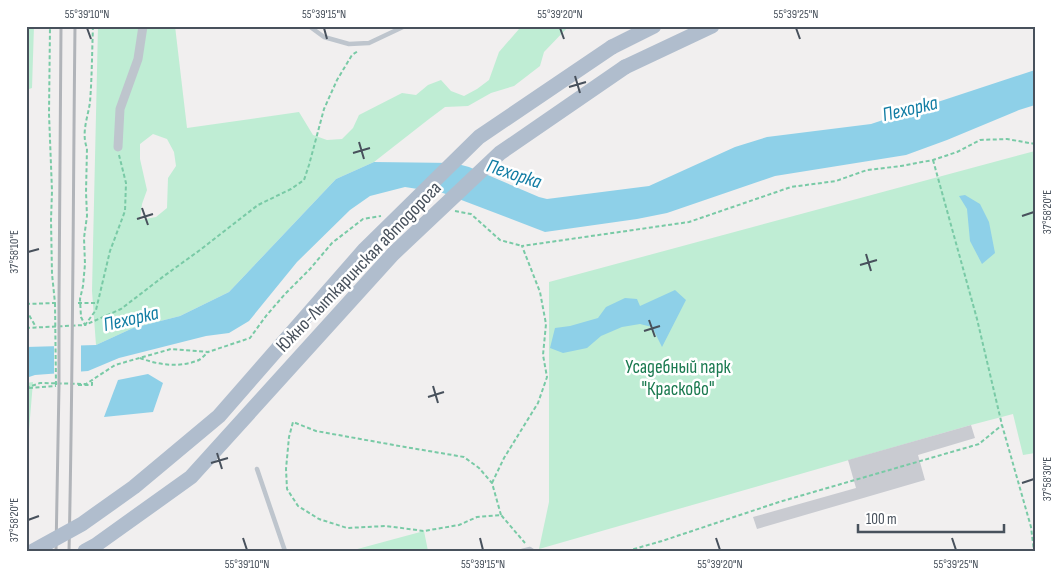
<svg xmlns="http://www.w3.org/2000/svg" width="1061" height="577" viewBox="0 0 1061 577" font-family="'Sofia Sans Condensed',sans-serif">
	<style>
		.green { fill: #bfedd4; fill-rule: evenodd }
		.water { fill: #8ed0e8 }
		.pier { fill: #f1efef }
		.building { fill: #c9cbd1 }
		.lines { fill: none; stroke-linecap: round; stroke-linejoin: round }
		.path { stroke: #79caa6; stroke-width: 2; stroke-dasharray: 4 2.5; stroke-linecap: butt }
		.service { stroke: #bec5cd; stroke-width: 4.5 }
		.minor { stroke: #bec5cd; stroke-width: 9 }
		.primary { stroke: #b0bdcd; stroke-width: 15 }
		.rail { stroke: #b1b4b9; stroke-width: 3 }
		.path-bridge { stroke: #79caa6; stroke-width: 2; stroke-dasharray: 4 2.5; stroke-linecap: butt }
		.primary-bridge { stroke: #b0bdcd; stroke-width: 15 }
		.ticks { fill: none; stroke: #48515c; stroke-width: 2 }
		.labels { text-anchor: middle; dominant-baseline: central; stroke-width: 5; stroke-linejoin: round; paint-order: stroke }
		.street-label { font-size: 19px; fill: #48515c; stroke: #fff }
		.park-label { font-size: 19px; fill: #1b7a50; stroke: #fff }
		.water-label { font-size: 20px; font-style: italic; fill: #127da4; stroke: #fff }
		.neatline { fill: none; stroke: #48515c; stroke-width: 2 }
		.ticks-label { font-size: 12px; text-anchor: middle; fill: #48515c }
	</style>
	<rect width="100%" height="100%" fill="#f1efef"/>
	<!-- green -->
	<g class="green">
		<path d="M26,26H34L32,88L26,90Z"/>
		<path d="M98,26H175L187,128L299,112L313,135L327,140L342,139L353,128L359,115L402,93L416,95L428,85L441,80L451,91L464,96L477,89L489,80L499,52L519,29L527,26H569L544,52L540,66L514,86L491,93L468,106L445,107L429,119L374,162L336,179L229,292L180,316L133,328L96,345L92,291ZM153,134L167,139L174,152L176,166L168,178L167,208L156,217L140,220L142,204L147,190L140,159V144Z"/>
		<path d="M1035,151V453L1023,455L1013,414L971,425L539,549L549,502V282Z"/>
		<path d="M33,382L26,466V383Z"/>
		<path d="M424,531L428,551H350Z"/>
	</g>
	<!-- water -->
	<g class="water">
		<path d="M1035,70V105L1019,110L947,140L906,155L775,176L667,213L637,219L545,232L443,193L405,187L370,196L350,210L297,262L249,321L229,333L206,336L119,358L88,371L35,375L26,378V347L96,345L133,328L180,316L229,292L336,179L374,162L454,163L469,167L539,197L547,199L649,186L735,147L767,137L871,124Z"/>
		<path d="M965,195L980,204L989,222L995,253L982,264L970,241L967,209L959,196Z"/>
		<path d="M675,290L686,300L662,347L652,327L640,324L622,327L601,336L587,348L563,353L550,348L555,328L570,326L598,318L606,307L625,298L637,299L640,306Z"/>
		<path d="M148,374L163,383L153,412L104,417L118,380Z"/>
	</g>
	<!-- pier -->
	<path class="pier" d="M81,343V374L54,376V344Z"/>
	<!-- building -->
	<path class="building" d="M971,425L975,438L918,455L925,480L757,529L753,517L856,488L848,460Z"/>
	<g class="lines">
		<!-- path -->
		<g class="path">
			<path d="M93,26C92,51 92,77 90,102C88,117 81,133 87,148L86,192L87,216L84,238L85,264L83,286L80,299L81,317L85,325L121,309L164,276L200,250L258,205L291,189L304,180L309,165L324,109L337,80L352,55L358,51"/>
			<path d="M933,160L977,319L1002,425L1031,527L1034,551"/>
			<path d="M455,211L471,214L500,240L522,246"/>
			<path d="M78,303H98"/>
			<path d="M26,304L55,303L52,274L51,220L52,191L49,114L50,26"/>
			<path d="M26,310L36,327"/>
			<path d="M26,328L85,325L96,310L110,251L125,211L126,183L119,155"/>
			<path d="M140,358C158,365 180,368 199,360C202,358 205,355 208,352"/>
			<path d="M78,385H92V381"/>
			<path d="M26,388L40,383L86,384L115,365L171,349L208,352L250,338L266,316L285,294L310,269L332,243L363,219L381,216"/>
			<path d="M29,388L56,386"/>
			<path d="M492,483L504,458L538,403L547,377L543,355L546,324L540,292L522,246L689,222L791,187L836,181L867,170L901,166L933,160L957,152L980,140L1007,139L1035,144"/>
			<path d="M501,515L492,483L479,468L464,457L405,447L316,431L293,422L289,437L286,469L287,489L298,506L319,519L347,528L386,526L424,531L459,525L477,517L501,515L525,543"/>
			<path d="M627,551L662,541L779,502L979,444L1002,425"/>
		</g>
		<!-- service -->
		<g class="service">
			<path d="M309,26L324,37L349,44L369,43L405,26"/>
			<path d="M257,469L285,551"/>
			<path d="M522,551L530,549L533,551"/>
		</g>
		<!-- minor -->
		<path class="minor" d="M118,147L120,109L138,59L143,26"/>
		<!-- primary -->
		<g class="primary">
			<path d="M612,47L654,26"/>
			<path d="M625,67L712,26"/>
		</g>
		<!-- rail -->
		<g class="rail">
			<path d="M56,551L59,386V303L61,26"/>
			<path d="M69,551C73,376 73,201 75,26"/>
		</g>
		<!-- path-bridge -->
		<path class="path-bridge" d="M55,303L56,386"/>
		<!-- primary-bridge -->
		<g class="primary-bridge">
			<path d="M33,551L82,524L134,487L219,416L365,249L479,137L612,47"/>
			<path d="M85,551L96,545L191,477L393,254L500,153L625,67"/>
		</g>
	</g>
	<!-- ticks -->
	<path class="ticks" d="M87,28L91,39M324,28L327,39M560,28L564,39M796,28L800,39M575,76L580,93M569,87L586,82M359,142L364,159M353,153L370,148M142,208L148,225M1022,216L1034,212M137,219L153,214M28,252L39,249M866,254L871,271M860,265L877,260M649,320L655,337M644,331L660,326M433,386L438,403M428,397L444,392M217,453L222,469M211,463L228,458M1022,483L1034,479M28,520L39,516M243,538L247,550M480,538L483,550M716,538L720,550M952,538L956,550"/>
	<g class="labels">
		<!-- street labels -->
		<g class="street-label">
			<text transform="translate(359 267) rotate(-46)">Южно-Лыткаринская автодорога</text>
		</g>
		<!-- park labels -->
		<g class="park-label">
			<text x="678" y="367">Усадебный парк<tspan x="678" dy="22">"Красково"</tspan></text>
		</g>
		<!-- water labels -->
		<g class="water-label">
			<text transform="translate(910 109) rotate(-13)">Пехорка</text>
			<text transform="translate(514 174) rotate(18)">Пехорка</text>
			<text transform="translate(131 319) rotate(-13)">Пехорка</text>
		</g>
	</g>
	<!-- border -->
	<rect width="1061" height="577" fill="none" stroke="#ffffff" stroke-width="55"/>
	<!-- scale -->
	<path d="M858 524v8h146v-8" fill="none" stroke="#48515c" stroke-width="2.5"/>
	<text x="866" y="524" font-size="15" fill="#48515c" stroke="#ffffff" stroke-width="4" paint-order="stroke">100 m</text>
	<rect x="28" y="28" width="1006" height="522" class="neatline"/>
	<g class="ticks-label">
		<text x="87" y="18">55°39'10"N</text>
		<text x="324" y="18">55°39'15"N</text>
		<text x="560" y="18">55°39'20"N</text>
		<text x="796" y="18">55°39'25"N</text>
		<text transform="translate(1047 212) rotate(-90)" y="4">37°58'20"E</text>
		<text transform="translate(14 252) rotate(-90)" y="4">37°58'10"E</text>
		<text transform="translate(1047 479) rotate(-90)" y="4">37°58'30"E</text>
		<text transform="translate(14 520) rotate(-90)" y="4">37°58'20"E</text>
		<text x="247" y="568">55°39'10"N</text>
		<text x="483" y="568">55°39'15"N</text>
		<text x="720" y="568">55°39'20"N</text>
		<text x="956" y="568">55°39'25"N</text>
	</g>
</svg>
